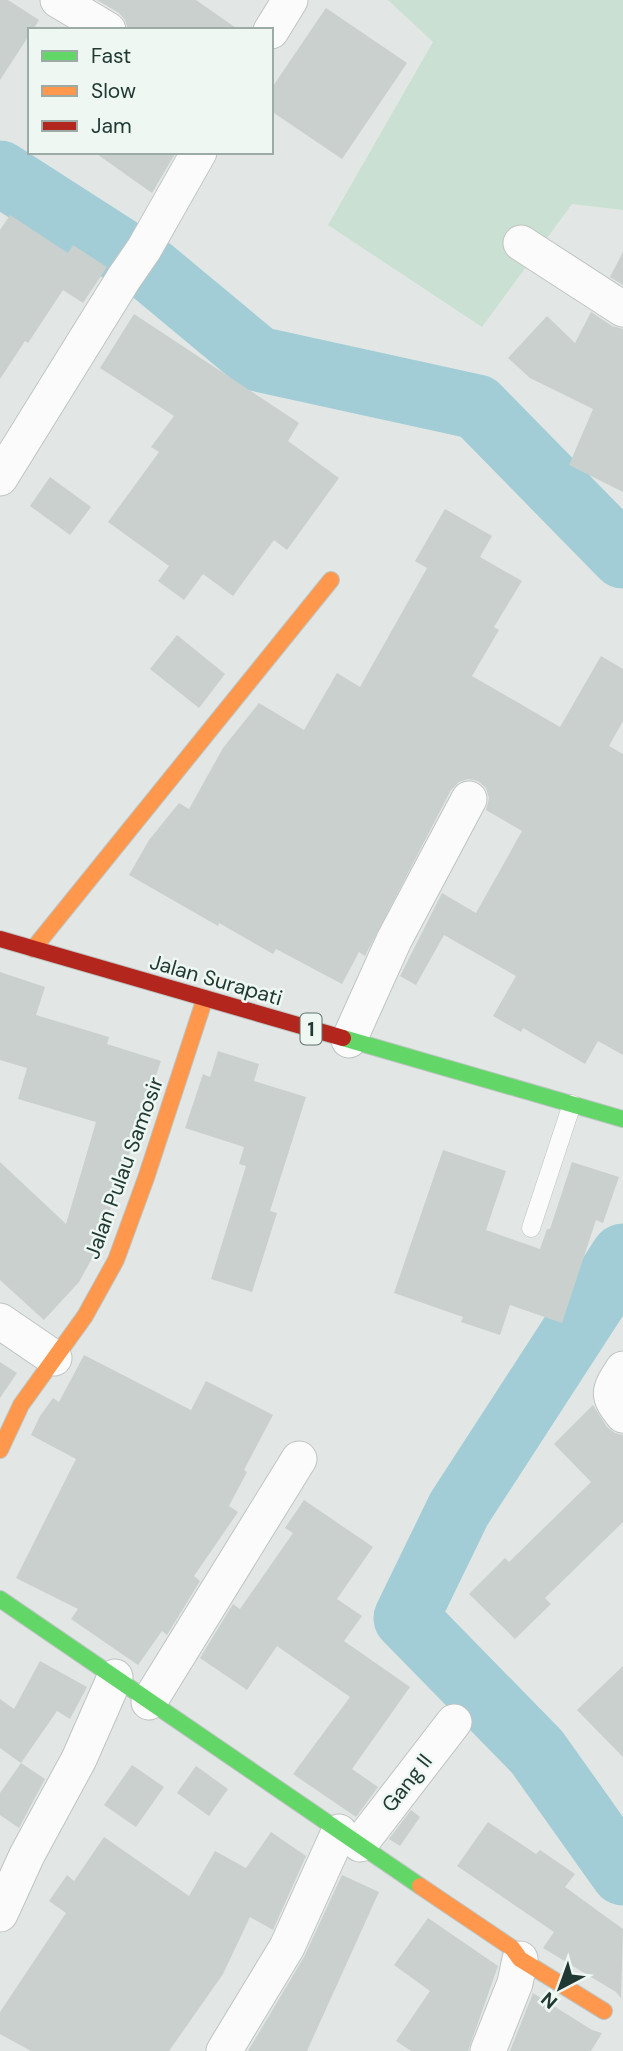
<svg xmlns="http://www.w3.org/2000/svg" width="623" height="2051" viewBox="0 0 623 2051" font-family="'DM Sans',sans-serif">
	<style>
		.green { fill: #cae0d2 }
		.lines { fill: none; stroke-linecap: round; stroke-linejoin: round }
		.river { stroke: #a2cdd6; stroke-width: 65 }
		.building { fill: #cad0ce }
		.lane-casing { stroke: #bfc4c2; stroke-width: 19 }
		.street-casing { stroke: #bfc4c2; stroke-width: 37 }
		.fast-casing { stroke: #bdc5c2; stroke-width: 18 }
		.slow-casing { stroke: #bdc5c2; stroke-width: 18 }
		.jam-casing { stroke: #bdc5c2; stroke-width: 18 }
		.lane { stroke: #fbfbfb; stroke-width: 18 }
		.street { stroke: #fbfbfb; stroke-width: 35 }
		.fast { stroke: #63d668; stroke-width: 16 }
		.slow { stroke: #ff974d; stroke-width: 16 }
		.jam { stroke: #b3261e; stroke-width: 16 }
		.labels { text-anchor: middle; dominant-baseline: central; stroke-width: 5; stroke-linejoin: round; paint-order: stroke }
		.shield { fill: #eff7f3; stroke: #5e726d; stroke-width: 2 }
		.shield-label { font-size: 19px; font-weight: bold; fill: #203933 }
		.street-label { font-size: 21px; fill: #203933; stroke: #eff7f3 }
	</style>
	<rect width="100%" height="100%" fill="#e2e7e5"/>
	<!-- green -->
	<path class="green" d="M388,0H623V210L572,204L482,327L328,225L433,42Z"/>
	<g class="lines">
		<!-- river -->
		<g class="river">
			<path d="M0,173L151,270L258,359L477,407L623,556"/>
			<path d="M623,1256L459,1509L406,1618L537,1752L623,1873"/>
		</g>
	</g>
	<!-- building -->
	<g class="building">
		<path d="M0,0H8L39,20L33,30H30V34L0,80Z"/>
		<path d="M97,0H196L239,30H128L125,20L119,13Z"/>
		<path d="M326,8L407,63L342,159L271,111V89Z"/>
		<path d="M94,152H176L152,193Z"/>
		<path d="M10,215L68,253L73,245L107,267L83,303L63,290L28,343L25,341L0,379V230Z"/>
		<path d="M623,252V285L610,277Z"/>
		<path d="M591,312L612,326L623,329V492L569,465L593,409L530,378L508,358L547,316L575,343Z"/>
		<path d="M134,314L299,423L288,441L339,478L287,550L274,540L233,596L203,574L184,600L158,581L169,566L108,522L159,452L151,447L174,416L100,368Z"/>
		<path d="M50,477L91,507L70,535L30,506Z"/>
		<path d="M445,509L492,536L480,557L522,581L494,627L499,630L472,676L560,727L601,656L623,669V721L609,746L623,754V1055L598,1041L585,1064L523,1028L521,1032L493,1016L516,976L444,935L416,985L400,976L442,893L476,913L522,831L486,810L489,798L486,788L478,781L468,779L459,782L451,790L365,956L359,952L342,984L276,949L273,954L219,923L218,926L129,875L149,840L179,803L189,809L223,748L259,703L304,730L337,673L360,687L427,568L415,561Z"/>
		<path d="M177,635L225,674L199,708L150,669Z"/>
		<path d="M0,972L45,987L36,1015L109,1037L107,1044L161,1061L96,1251L79,1282L44,1320L0,1280V1162L66,1224L96,1122L18,1099L27,1068L0,1060Z"/>
		<path d="M218,1051L259,1064L254,1081L306,1097L270,1211L277,1213L252,1292L211,1279L246,1166L239,1164L244,1147L185,1128L203,1074L210,1077Z"/>
		<path d="M443,1150L506,1171L486,1230L540,1249L547,1229H550L572,1162L619,1177L603,1223L596,1220L562,1323L510,1305L500,1335L461,1322L463,1317L394,1293Z"/>
		<path d="M84,1355L191,1410L206,1381L273,1415L244,1470L247,1472L229,1506L238,1512L194,1576L200,1581L167,1635L162,1631L138,1665L71,1619L78,1609L16,1578L76,1459L31,1435L40,1416L53,1398L59,1402Z"/>
		<path d="M0,1362L17,1373L0,1398Z"/>
		<path d="M593,1405L607,1427L615,1433L623,1435V1522L545,1598L551,1604L515,1639L469,1594L505,1558L509,1562L591,1482L554,1444Z"/>
		<path d="M304,1500L373,1547L337,1599L362,1616L344,1641L410,1687L352,1769L378,1787L356,1817L293,1774L350,1697L277,1646L247,1690L200,1658L233,1604L240,1609L293,1533L285,1528Z"/>
		<path d="M40,1661L87,1687L70,1719L57,1711L21,1763L0,1748V1699L14,1709Z"/>
		<path d="M623,1666V1757L577,1710Z"/>
		<path d="M21,1763L45,1779L19,1828L0,1815V1793Z"/>
		<path d="M132,1765L164,1787L136,1827L104,1805Z"/>
		<path d="M196,1766L228,1789L209,1816L177,1793Z"/>
		<path d="M411,1810L420,1817L400,1846L389,1839Z"/>
		<path d="M488,1822L536,1854L540,1850L575,1874L565,1887L623,1929L621,1998L616,1992L543,1948L554,1932L457,1866Z"/>
		<path d="M271,1832L306,1856L273,1930L250,1917L223,1974L169,2051H31L0,2034V2012L66,1913L49,1901L67,1875L74,1881L104,1837L189,1896L215,1851L246,1868Z"/>
		<path d="M342,1875L379,1892L307,2051H248L304,1957Z"/>
		<path d="M428,1918L498,1966L468,2051H411L396,2041L430,1991L394,1965Z"/>
		<path d="M533,1993L592,2030L602,2033L591,2051H510Z"/>
	</g>
	<g class="lines">
		<!-- lane casing -->
		<g class="lane-casing">
			<path id="lane" d="M531,1228L572,1104"/>
		</g>
		<!-- street casing -->
		<g class="street-casing">
			<g id="street">
				<path d="M58,0L108,30"/>
				<path d="M271,31L290,0"/>
				<path d="M521,243L623,309"/>
				<path d="M0,478L124,278L144,249L199,152"/>
				<path d="M349,1040L394,940L469,799"/>
				<path d="M0,1321L54,1358"/>
				<path d="M623,1369C609,1391 606,1394 623,1415"/>
				<path d="M149,1702L299,1459"/>
				<path d="M360,1844L454,1722"/>
				<path d="M0,1914L27,1855L79,1759L115,1677"/>
				<path d="M224,2051L287,1947L339,1832"/>
				<path d="M488,2051L515,1983L520,1959"/>
			</g>
		</g>
		<!-- fast casing -->
		<g class="fast-casing">
			<g id="fast">
				<path d="M343,1038L623,1119"/>
				<path d="M0,1599L420,1886"/>
			</g>
		</g>
		<!-- slow casing -->
		<g class="slow-casing">
			<g id="slow">
				<path d="M33,949L331,580"/>
				<path d="M0,1450L21,1405L85,1316L116,1260L146,1178L205,998"/>
				<path d="M420,1886L512,1948L520,1959L604,2011"/>
			</g>
		</g>
		<!-- jam casing -->
		<g class="jam-casing">
			<path id="jam" d="M0,939L343,1038"/>
		</g>
		<!-- lane -->
		<use href="#lane" class="lane"/>
		<!-- street -->
		<use href="#street" class="street"/>
		<!-- fast -->
		<use href="#fast" class="fast"/>
		<!-- slow -->
		<use href="#slow" class="slow"/>
		<!-- jam -->
		<use href="#jam" class="jam"/>
	</g>
	<g class="labels">
		<!-- shield labels -->
		<rect class="shield" x="300.5" y="1013.5" width="21" height="31" rx="5"/>
		<g class="shield-label">
			<text x="311" y="1029">1</text>
		</g>
		<!-- street labels -->
		<g class="street-label">
			<text transform="translate(216 980) rotate(16)">Jalan Surapati</text>
			<text transform="translate(124 1168) rotate(-70)">Jalan Pulau Samosir</text>
			<text transform="translate(407 1783) rotate(-52)">Gang II</text>
		</g>
	</g>
	<!-- legend -->
	<rect x="28" y="28" width="245" height="126" fill="#eff7f3" stroke="#9caba6" stroke-width="2"/>
	<rect x="42" y="51" width="35" height="10" fill="#63d668" stroke="#9caba6" stroke-width="2"/>
	<text x="91" y="63" font-size="21" fill="#203933">Fast</text>
	<rect x="42" y="86" width="35" height="10" fill="#ff974d" stroke="#9caba6" stroke-width="2"/>
	<text x="91" y="98" font-size="21" fill="#203933">Slow</text>
	<rect x="42" y="121" width="35" height="10" fill="#b3261e" stroke="#9caba6" stroke-width="2"/>
	<text x="91" y="133" font-size="21" fill="#203933">Jam</text>
	<!-- north arrow -->
	<g transform="translate(560 1988) rotate(221)" stroke="#eff7f3" stroke-width="5" paint-order="stroke">
	<path d="M0-5L12 26L0 18L-12 26Z" fill="#203933"/>
	<text y="-10" font-size="19" font-weight="bold" text-anchor="middle" fill="#203933">N</text>
	</g>
</svg>
